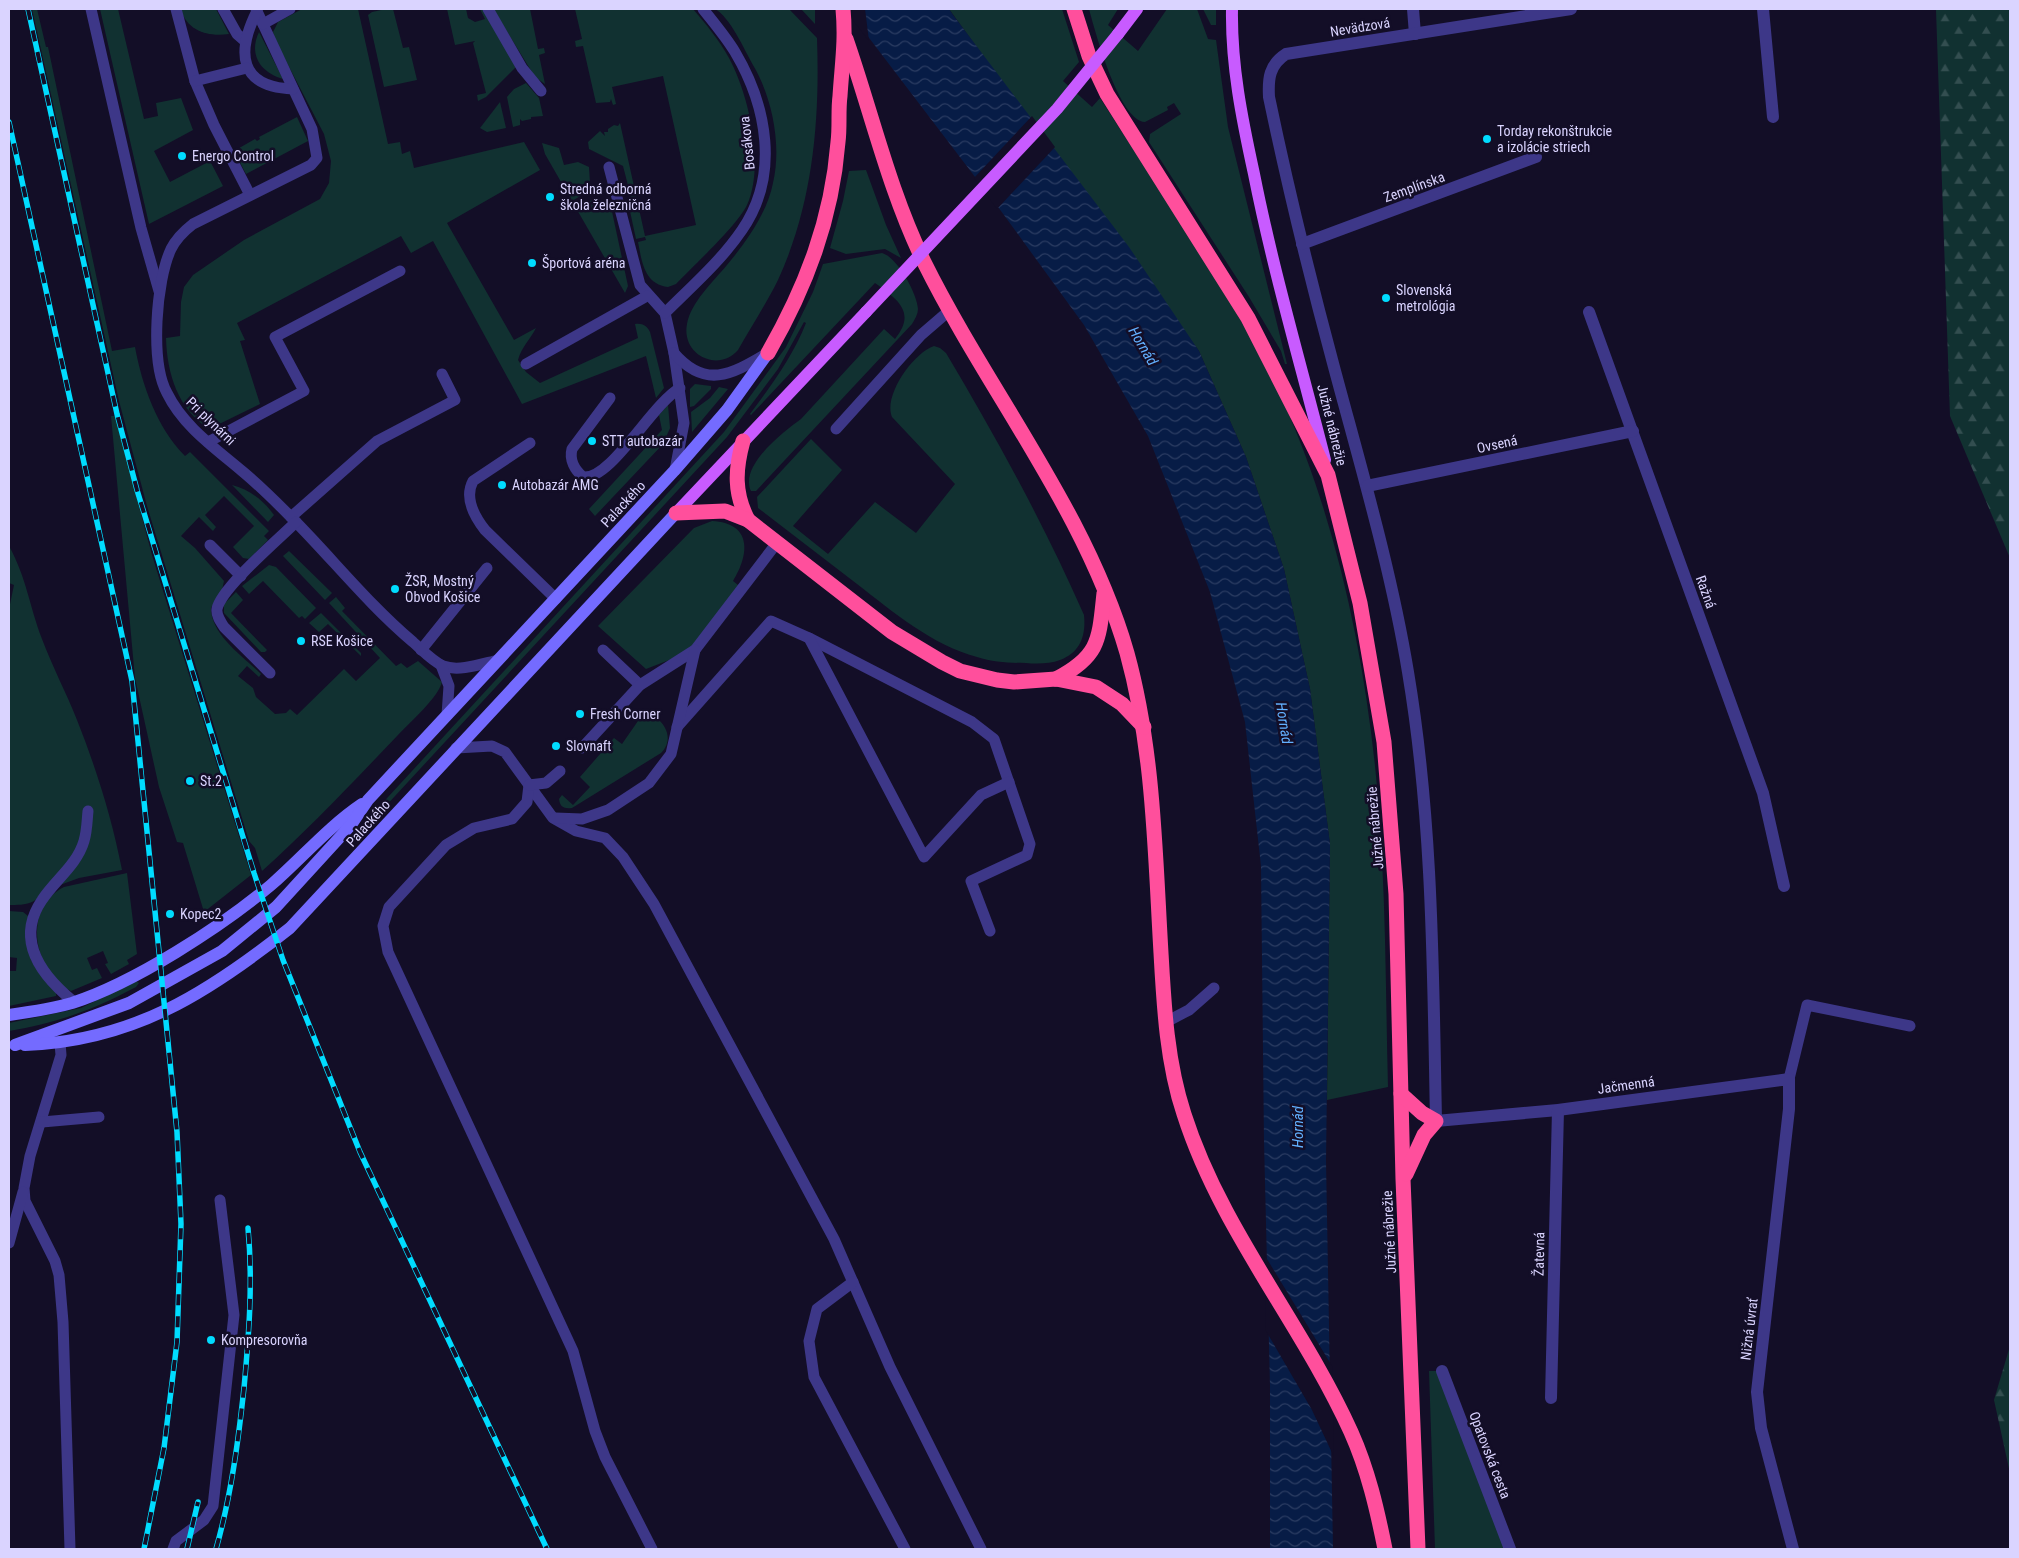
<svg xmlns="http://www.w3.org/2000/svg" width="2019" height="1558" viewBox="0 0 2019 1558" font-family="'Roboto Condensed',sans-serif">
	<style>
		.grass { fill: #113131 }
		.forest { fill: url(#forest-firs) }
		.water { fill: url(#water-waves) }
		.pier { fill: #130e27 }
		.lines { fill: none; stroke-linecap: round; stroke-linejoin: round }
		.lane { stroke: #3d3788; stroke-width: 11 }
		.street { stroke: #3d3788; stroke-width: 12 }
		.secondary { stroke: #746bff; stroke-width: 12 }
		.primary { stroke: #c85bff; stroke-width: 12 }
		.highway { stroke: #ff4f9c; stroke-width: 15 }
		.rail-casing { stroke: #00dcff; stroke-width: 5.5 }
		.rail { stroke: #130e27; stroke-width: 4; stroke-dasharray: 11; stroke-linecap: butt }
		.primary-bridge { stroke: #c85bff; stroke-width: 12 }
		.poi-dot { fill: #00dcff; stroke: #130e27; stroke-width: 2 }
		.labels { text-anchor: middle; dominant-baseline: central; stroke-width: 5; stroke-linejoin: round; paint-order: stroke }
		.street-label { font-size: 14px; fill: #dad4ff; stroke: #130e27 }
		.poi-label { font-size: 14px; fill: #dad4ff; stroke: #130e27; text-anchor: start }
		.water-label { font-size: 15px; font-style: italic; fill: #62b0ff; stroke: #130e27 }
	</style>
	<defs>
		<pattern id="forest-firs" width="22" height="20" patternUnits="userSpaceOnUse" patternTransform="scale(1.25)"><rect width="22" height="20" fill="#113131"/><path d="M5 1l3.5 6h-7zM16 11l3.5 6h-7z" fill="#334e50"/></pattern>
		<pattern id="water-waves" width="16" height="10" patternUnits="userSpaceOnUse" patternTransform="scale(1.25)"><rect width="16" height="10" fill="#071c46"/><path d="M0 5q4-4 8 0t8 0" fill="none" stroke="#2b3c62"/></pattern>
	</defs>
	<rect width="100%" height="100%" fill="#130e27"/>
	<!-- grass -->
	<g class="grass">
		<path d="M32,9H37L46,47H48L112,351L135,347C142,385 157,428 185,456L190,452L269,531L264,536L268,540L249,559L243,558L233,547L254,526L224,496L205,515L216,527L213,531L199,517L181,536L195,548L224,581L222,590L211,608C211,635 243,656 261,674L259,677L247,666L238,676L253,688L256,697L275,714L286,713L290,709L297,715L344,669L356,681L380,658L329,603L336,597L345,608L342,611L396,666L401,663L407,668L418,661L442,682C438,698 410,722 398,735C354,781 310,828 262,871L255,848L249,841L147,506L119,401Z"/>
		<path d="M100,9H118L144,119L158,116L156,103L181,98L193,130L154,151L170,182L210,161L223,186L149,224Z"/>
		<path d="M180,9H216L229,34C207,37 188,31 180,9Z"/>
		<path d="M302,9H358L388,144L400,142L402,154L410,151L414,168L524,142L540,170L447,223L514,340L536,328C530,340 522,346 518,360L526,372L540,383L638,338L635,324C643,323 647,326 650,332L664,388L656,398L646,356L522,404L433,241L411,253L401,236L237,323L245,340L240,341L260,404L209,429C178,409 167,374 166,338L180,336L181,302L184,287L193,275L244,240L320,199L329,183L331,161L324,134L275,40L273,32L278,22Z"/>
		<path d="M386,9H393L403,48L409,47L417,80L384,87L368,15L372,12Z"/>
		<path d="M447,9H466L468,18L475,22L485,19L480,9H484L516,67L486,97L478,101L477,95L486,93L473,43L475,41L455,45Z"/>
		<path d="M493,9H530L538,49L544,48L545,53L539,55L545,84L535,77Z"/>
		<path d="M575,9H693C706,24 719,40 729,58C749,95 765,165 747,205C736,227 694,265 676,284L668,287C644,284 642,262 638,242L646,240L645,237L636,239L628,202L631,197L623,166L589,149L588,142L600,131L605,136L604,132H608V129L614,125L618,126L620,123L645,236L696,225L663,76L612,87L616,104L613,105L611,99L610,102L596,103L583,46L576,47L575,41L582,39Z"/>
		<path d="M715,9H789L817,38C820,121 813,204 778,280C766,304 751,327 738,350C718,373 681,355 687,324C691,302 713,282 727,265C747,241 767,213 773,183C782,145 772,97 753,65C744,49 730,17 715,9Z"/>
		<path d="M801,9H815V24Z"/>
		<path d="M949,9H1062L1079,62L1063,81L1092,107L1100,98C1163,197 1234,294 1283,401C1346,541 1375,707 1382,859C1386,935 1386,1011 1388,1087L1327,1100L1330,844L1310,689L1284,569L1246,457L1199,351Z"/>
		<path d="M1089,9H1118L1108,25L1138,51L1167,9H1197L1208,39L1216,40L1228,127L1287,364H1285L1281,351L1249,297L1149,142L1150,134L1181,114L1174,103L1167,107L1168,110L1145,122C1119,121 1095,31 1089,9Z"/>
		<path d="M1203,9H1216V25H1211Z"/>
		<path d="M259,32L283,79C261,73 248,55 259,32Z"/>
		<path d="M526,83L539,98L543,116L531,117V119L522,121L520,119V125L513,127L507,97L514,89Z"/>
		<path d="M500,102L506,128L487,132L480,128Z"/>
		<path d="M297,117L308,141L246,174L234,151L255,139L257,141L260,139L259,137Z"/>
		<path d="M542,143L559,148L564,165L578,162L589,167L590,183L579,187L582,195L572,201L545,154Z"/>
		<path d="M866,170L886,225L901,258L885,249L846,254L830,248L843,201L849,171Z"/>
		<path d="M592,200L603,201L611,207L628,286L625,293L576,208Z"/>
		<path d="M882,253C897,257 917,293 918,309C918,314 915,319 912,324L756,491H751C739,466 783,432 801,419L884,329L895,339C917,312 897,299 875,283L751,415L750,414C771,386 793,356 806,323L804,322L778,369L727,437L383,809H377L724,432L786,347L813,292L823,264Z"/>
		<path d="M934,346L940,348L946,353C996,437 1044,524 1084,615C1086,635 1081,652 1060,660C1050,664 1036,664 1026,663C1009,663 993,662 977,657C932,645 893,612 857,584C824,559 791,533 758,508L757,497L811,439L842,470L793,526L828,554L875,502L916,533L955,484L892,417C883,396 913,353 934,346Z"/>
		<path d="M695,384L711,386V389L694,406L690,407V389Z"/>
		<path d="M719,387L728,389L692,432L691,412L710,398Z"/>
		<path d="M668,405L670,428L663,444L595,516L589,509L662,430L659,415Z"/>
		<path d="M111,416H115L152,555L251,875L204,912L183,843L177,842L159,787L135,678Z"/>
		<path d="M232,485C249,489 264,501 274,515L268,522Z"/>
		<path d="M712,521C752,523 750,554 733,581L743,589L695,650L646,669L598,626L694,528Z"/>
		<path d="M9,546C27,579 29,605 42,639C52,666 66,692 77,720C96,768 112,818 122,870L79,878L60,885L80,844C69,860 49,895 32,902C25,905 17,905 9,905V609L14,585L9,583Z"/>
		<path d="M289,551L332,593L325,600L283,556Z"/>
		<path d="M269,565L276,567L316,608L305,619L302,616L299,618L263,581L249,594L242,586Z"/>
		<path d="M236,592L243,600L231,613L267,650L265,652H261L224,613V604Z"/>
		<path d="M321,613L361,653V656L328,624L319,632L309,623Z"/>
		<path d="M639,711C660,713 678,736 661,753L572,808C564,809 560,807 559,799L562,795L573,805L590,787L580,777L614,738L622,744L638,721L630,715Z"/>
		<path d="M127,873L137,954L127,960L129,964L111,974L105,964L108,963L103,951L87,958L92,970L97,968L102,978L71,991C33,971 22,908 64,887Z"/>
		<path d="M9,911L23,912L28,916L31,960L56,992V996L9,1006V971H16L17,958L9,957Z"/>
		<path d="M136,981L139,983L136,987C93,1010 57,1023 9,1031V1023L81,1008Z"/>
		<path d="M1429,1371H1442L1510,1549H1435Z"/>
	</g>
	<!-- forest -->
	<g class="forest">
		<path d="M1936,9H2010V558L1950,416Z"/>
		<path d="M2010,1346V1473L1994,1400Z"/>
	</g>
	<!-- water -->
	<path class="water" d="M847,9H949L953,15L1129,247L1199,351L1246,457L1284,569L1310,689L1330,844L1326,1161L1333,1549H1270V1386L1264,1141L1261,866L1245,722L1210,592L1148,436L1084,325L1001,211Z"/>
	<!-- pier -->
	<g class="pier">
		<path d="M845,9H865L869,41L845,10Z"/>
		<path d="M1032,116L1055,147L997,209L974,178Z"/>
		<path d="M1264,1254L1332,1366L1334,1457L1312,1410L1266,1331Z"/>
	</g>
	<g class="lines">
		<!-- lane -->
		<g class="lane">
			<path d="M91,9L141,228L159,291"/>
			<path d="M176,9L195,81L214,125L250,195"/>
			<path d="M223,9L237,34L245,41"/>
			<path d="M256,9L312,129L317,158L311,165L193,224C184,231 176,239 171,249C156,281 150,362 167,393C183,426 215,448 242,471C259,485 274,500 289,515C332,558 367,603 413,642C422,650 432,661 443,666C459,672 481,664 498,660"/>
			<path d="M488,9L522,68L541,91"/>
			<path d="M257,11C236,53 239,87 293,89"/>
			<path d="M263,24L290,9"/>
			<path d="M195,81L247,68"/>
			<path d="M609,167L640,285L665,313L674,353L684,423L675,470"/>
			<path d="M665,313C691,287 721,261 742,230C780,175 767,106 735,52C726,37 714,23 703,9"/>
			<path d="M674,353C705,389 731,375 766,354"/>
			<path d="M526,364L647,296"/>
			<path d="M610,398L572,449C569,460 575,470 583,477C611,480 651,405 680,388"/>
			<path d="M836,429L921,335L950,310"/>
			<path d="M208,442L304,391L275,337L400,271"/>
			<path d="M530,443L473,481C464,498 474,516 485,530L556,599"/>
			<path d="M291,517L377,441L455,400L442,374"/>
			<path d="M210,545L241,576"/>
			<path d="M809,638L972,722L994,739L1030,844L1027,855L971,881L990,931"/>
			<path d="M421,650L487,568"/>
			<path d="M603,650L640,685"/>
			<path d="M441,665L449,686L447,715"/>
			<path d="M270,673L224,627C220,621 216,615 217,609C221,588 279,539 296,522"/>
			<path d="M677,727L771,621L809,638L924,857L981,795L1009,782"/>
			<path d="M456,748L492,746L505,752L553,818L576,831L605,838L623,857L654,904L834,1239L890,1367L981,1549"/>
			<path d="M582,748L640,685L695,650L776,544"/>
			<path d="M529,785L527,802L512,819L474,828L446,845L389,907L383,926L388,952L573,1351L595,1431L605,1457L652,1549"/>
			<path d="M529,785L546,783L560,771"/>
			<path d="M555,818L582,819L608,810L649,783L671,754L695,650"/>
			<path d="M74,1002C43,977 14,941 42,900C55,880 77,865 84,841C87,831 87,821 88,811"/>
			<path d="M1166,1022L1189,1010L1214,988"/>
			<path d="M60,1043L61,1055L30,1156L24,1188L25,1201L55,1261L59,1275L63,1322L70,1549"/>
			<path d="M1789,1079L1807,1005L1910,1026"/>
			<path d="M42,1122L99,1117"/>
			<path d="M9,1243L23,1192"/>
			<path d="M853,1282L817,1309L809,1341L814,1377L905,1549"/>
			<path d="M173,1549L176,1541L204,1520L213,1506L234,1315L220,1200"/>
		</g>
		<!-- street -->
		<g class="street">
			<path d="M1413,9L1415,34"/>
			<path d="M1571,9L1286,54C1269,65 1268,79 1269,97C1288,188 1310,278 1334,367C1361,468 1391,569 1408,672C1433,821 1433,971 1436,1121L1558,1110L1789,1079V1109L1757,1392L1761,1428L1793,1549"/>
			<path d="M1763,9L1773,117"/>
			<path d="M1302,244L1536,157"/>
			<path d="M1589,312L1763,793L1784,886"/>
			<path d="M1367,486L1633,431"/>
			<path d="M1442,1371L1510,1549"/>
			<path d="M1551,1398L1558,1110"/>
		</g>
		<!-- secondary -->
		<g class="secondary">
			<path d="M9,1015C30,1012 51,1009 72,1003C134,983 221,927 271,885C302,858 328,827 362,804"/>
			<path d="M15,1045L129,1003L222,951L276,907L351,825L368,800L674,471L727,410L768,353"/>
			<path d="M25,1045C133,1041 208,993 290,928L676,513"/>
		</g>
		<!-- primary -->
		<g class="primary">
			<path d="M1232,9C1231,65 1242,119 1254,174C1273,270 1301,365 1325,460"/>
			<path d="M1118,34L1137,9"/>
			<path d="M676,513L866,312"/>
		</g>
		<!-- highway -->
		<g class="highway">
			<path d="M1074,9L1089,56L1107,94L1248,318L1328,475L1360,603L1384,742L1396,894L1403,1179L1418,1549"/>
			<path d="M846,39C872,114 889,190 924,262C989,393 1086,511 1127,653C1154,751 1155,853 1161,953C1164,1007 1167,1063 1184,1114C1221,1230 1301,1322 1351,1432C1368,1470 1377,1509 1385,1549"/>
			<path d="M768,353C806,287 832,219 838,142C840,127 838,111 840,96C842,64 846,41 843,9"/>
			<path d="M743,441C735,470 734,493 748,520"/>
			<path d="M676,513L725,511L748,520L892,632L942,662L960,671L997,680L1014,682L1056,679L1096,687L1122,704L1144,727"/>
			<path d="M1056,679C1100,656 1099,640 1104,593"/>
			<path d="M1401,1094L1422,1113L1436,1121L1424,1135L1406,1174"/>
		</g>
		<!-- rail casing -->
		<g class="rail-casing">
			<g id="rail">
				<path d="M28,9L117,414L137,490L254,873L283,960L360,1152L547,1549"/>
				<path d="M9,122L132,681L177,1132L181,1224L177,1342L164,1448L144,1549"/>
				<path d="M187,1549L198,1502"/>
				<path d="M216,1549C231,1496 238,1443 244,1388C249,1334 253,1282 248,1228"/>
			</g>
		</g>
		<!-- rail -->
		<use href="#rail" class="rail"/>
		<!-- primary-bridge -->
		<path class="primary-bridge" d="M866,312L1057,109L1118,34"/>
	</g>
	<!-- markers -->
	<g class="poi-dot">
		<circle cx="1487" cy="139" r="5"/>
		<circle cx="182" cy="156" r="5"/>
		<circle cx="550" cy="197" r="5"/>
		<circle cx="532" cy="263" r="5"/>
		<circle cx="1386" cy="298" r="5"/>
		<circle cx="592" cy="441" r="5"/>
		<circle cx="502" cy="485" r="5"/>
		<circle cx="395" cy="589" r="5"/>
		<circle cx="301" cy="641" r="5"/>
		<circle cx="580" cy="714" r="5"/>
		<circle cx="556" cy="746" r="5"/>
		<circle cx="190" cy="781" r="5"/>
		<circle cx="170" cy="914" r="5"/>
		<circle cx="211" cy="1340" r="5"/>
	</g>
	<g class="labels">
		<!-- street labels -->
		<g class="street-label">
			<text transform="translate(1360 27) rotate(-9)">Nevädzová</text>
			<text transform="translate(747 143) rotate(-96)">Bosákova</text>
			<text transform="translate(1414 187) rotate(-20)">Zemplínska</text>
			<text transform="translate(211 421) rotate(44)">Pri plynárni</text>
			<text transform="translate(1332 425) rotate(76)">Južné nábrežie</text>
			<text transform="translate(1497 444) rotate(-12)">Ovsená</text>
			<text transform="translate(623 504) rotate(-47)">Palackého</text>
			<text transform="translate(1706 592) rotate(70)">Ražná</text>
			<text transform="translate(368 823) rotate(-48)">Palackého</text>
			<text transform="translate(1375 828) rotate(-95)">Južné nábrežie</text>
			<text transform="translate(1626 1085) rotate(-8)">Jačmenná</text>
			<text transform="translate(1389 1232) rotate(-93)">Južné nábrežie</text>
			<text transform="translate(1539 1254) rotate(-89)">Žatevná</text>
			<text transform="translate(1749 1329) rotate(-83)">Nižná úvrať</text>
			<text transform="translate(1490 1455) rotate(69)">Opatovská cesta</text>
		</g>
		<!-- poi labels -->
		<g class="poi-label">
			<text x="1497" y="131">Torday rekonštrukcie<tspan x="1497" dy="16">a izolácie striech</tspan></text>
			<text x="192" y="156">Energo Control</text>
			<text x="560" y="189">Stredná odborná<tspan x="560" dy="16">škola železničná</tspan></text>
			<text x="542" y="263">Športová aréna</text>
			<text x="1396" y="290">Slovenská<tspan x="1396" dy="16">metrológia</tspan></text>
			<text x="602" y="441">STT autobazár</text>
			<text x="512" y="485">Autobazár AMG</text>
			<text x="405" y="581">ŽSR, Mostný<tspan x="405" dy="16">Obvod Košice</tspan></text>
			<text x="311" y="641">RSE Košice</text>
			<text x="590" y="714">Fresh Corner</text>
			<text x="566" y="746">Slovnaft</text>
			<text x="200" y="781">St.2</text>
			<text x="180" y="914">Kopec2</text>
			<text x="221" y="1340">Kompresorovňa</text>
		</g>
		<!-- water labels -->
		<g class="water-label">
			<text transform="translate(1143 346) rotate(59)">Hornád</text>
			<text transform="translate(1284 723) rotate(81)">Hornád</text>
			<text transform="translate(1298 1127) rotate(-90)">Hornád</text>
		</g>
	</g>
	<!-- border -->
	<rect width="2019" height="1558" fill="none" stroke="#dad4ff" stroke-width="20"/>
</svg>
